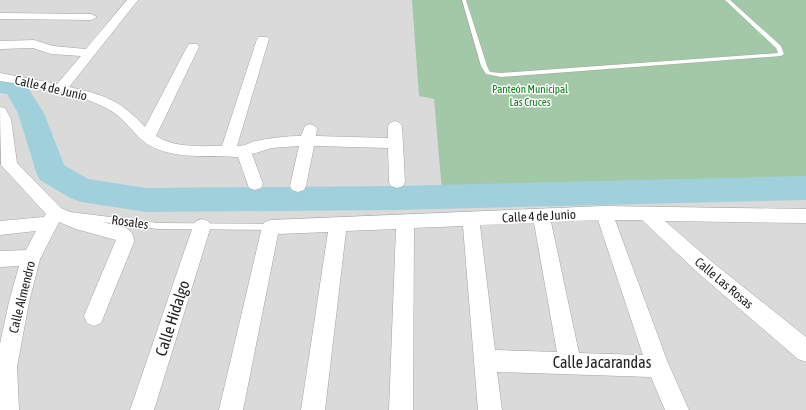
<svg xmlns="http://www.w3.org/2000/svg" width="806" height="410" viewBox="0 0 806 410" font-family="'Asap Condensed',sans-serif">
	<style>
		.residential { fill: #dbdada }
		.cemetery { fill: #a3c8a8 }
		.lines { fill: none; stroke-linecap: round; stroke-linejoin: round }
		.river { fill: #a1d0dd; fill-rule: evenodd }
		.lane-casing { stroke: #a4a4a4; stroke-width: 1 }
		.street-casing { stroke: #a4a4a4; stroke-width: 1 }
		.lane { fill: #fff; fill-rule: evenodd }
		.street { fill: #fff; fill-rule: evenodd }
		.labels { text-anchor: middle; dominant-baseline: central; stroke-width: 3; stroke-linejoin: round; paint-order: stroke }
		.far-park-label { font-size: 11px; fill: #097d12; stroke: #fff }
		.street-label { font-size: 13px; fill: #1d1d1d; stroke: #fff }
		.near-street-label { font-size: 16px; fill: #1d1d1d; stroke: #fff }
	</style>
	<rect width="100%" height="100%" fill="#eeeae2"/>
	<!-- residential -->
	<rect class="residential" x="0" y="0" width="806" height="410"/>
	<!-- cemetery -->
	<path class="cemetery" d="M412,0H806V184L442,192L434,99L419,96Z"/>
	<g class="lines">
		<!-- river -->
		<path class="river" d="M0,77L25,83L44,113L64,165L88,179L146,188L394,186L806,176V200L394,210L146,212L81,202L70,198L40,180L36,172L18,113L7,94L0,93Z"/>
		<!-- lane casing -->
		<g class="lane-casing">
			<g id="lane">
				<path d="M462,0H466L487,66L490,72L501,73L778,53L776,48L725,0H730L781,46L784,54L781,56L501,77L486,74L481,66Z"/>
				<path d="M70,212L158,223L271,224L274,225L275,227L274,229L271,230L158,229L70,218L67,217L66,215L67,213Z"/>
			</g>
		</g>
		<!-- street casing -->
		<g class="street-casing">
			<g id="street">
				<path d="M127,0H138L69,87C105,95 120,100 145,127L187,47L189,44H197L199,47L156,136C175,148 200,146 222,146L257,39L259,37H267L269,39L237,146C243,147 249,143 255,141C270,138 286,136 301,136L305,126L310,124L315,126L317,129L316,136L388,138V126L390,123L395,121L400,123L402,126L405,182L403,186L397,188L391,186L389,182L388,148L316,146H314L306,186L304,190L298,192L292,190L290,186L299,146L272,148L252,154L263,184L261,188L255,190L249,188L238,157C210,155 183,159 157,149C137,142 130,123 113,112C86,94 33,86 0,81V73L57,84L81,56L51,54L33,48L0,49V41L34,40L53,46L86,49Z"/>
				<path d="M0,13L91,14L97,17L91,20L0,19Z"/>
				<path d="M0,107L5,108L11,119L17,163L61,208L79,216L126,228C132,232 134,235 134,242L101,323L94,326L87,323L84,316L116,240L76,229L59,222L40,259L29,302L17,367L19,410H0V344L9,302L19,266L0,267V251L26,250L36,231L0,235V221L44,217L46,214L1,165Z"/>
				<path d="M604,206L806,209V223L665,221L711,261L806,337V362L798,359L697,272L642,220H615L668,363L689,410H665L651,377L497,372L502,410H478L463,226L414,228L413,410H389L396,229L346,231L325,410H301L328,232L278,234L243,410H219L262,227L265,222L271,220ZM598,220L643,355L579,353L551,222ZM534,223L557,352L495,350L480,225Z"/>
				<path d="M202,219L208,221L211,226L154,410H130L193,226L196,221Z"/>
			</g>
		</g>
		<!-- lane -->
		<use href="#lane" class="lane"/>
		<!-- street -->
		<use href="#street" class="street"/>
	</g>
	<g class="labels">
		<!-- far-park labels -->
		<g class="far-park-label">
			<text x="530" y="89">Panteón Municipal<tspan x="530" dy="13">Las Cruces</tspan></text>
		</g>
		<!-- street labels -->
		<g class="street-label">
			<text transform="translate(51 88) rotate(13)">Calle 4 de Junio</text>
			<text transform="translate(539 216) rotate(-3)">Calle 4 de Junio</text>
			<text transform="translate(130 222) rotate(8)">Rosales</text>
			<text transform="translate(724 283) rotate(40)">Calle Las Rosas</text>
			<text transform="translate(22 297) rotate(-76)">Calle Almendro</text>
		</g>
		<!-- near-street labels -->
		<g class="near-street-label">
			<text transform="translate(172 318) rotate(-72)">Calle Hidalgo</text>
			<text x="602" y="362">Calle Jacarandas</text>
		</g>
	</g>
</svg>
